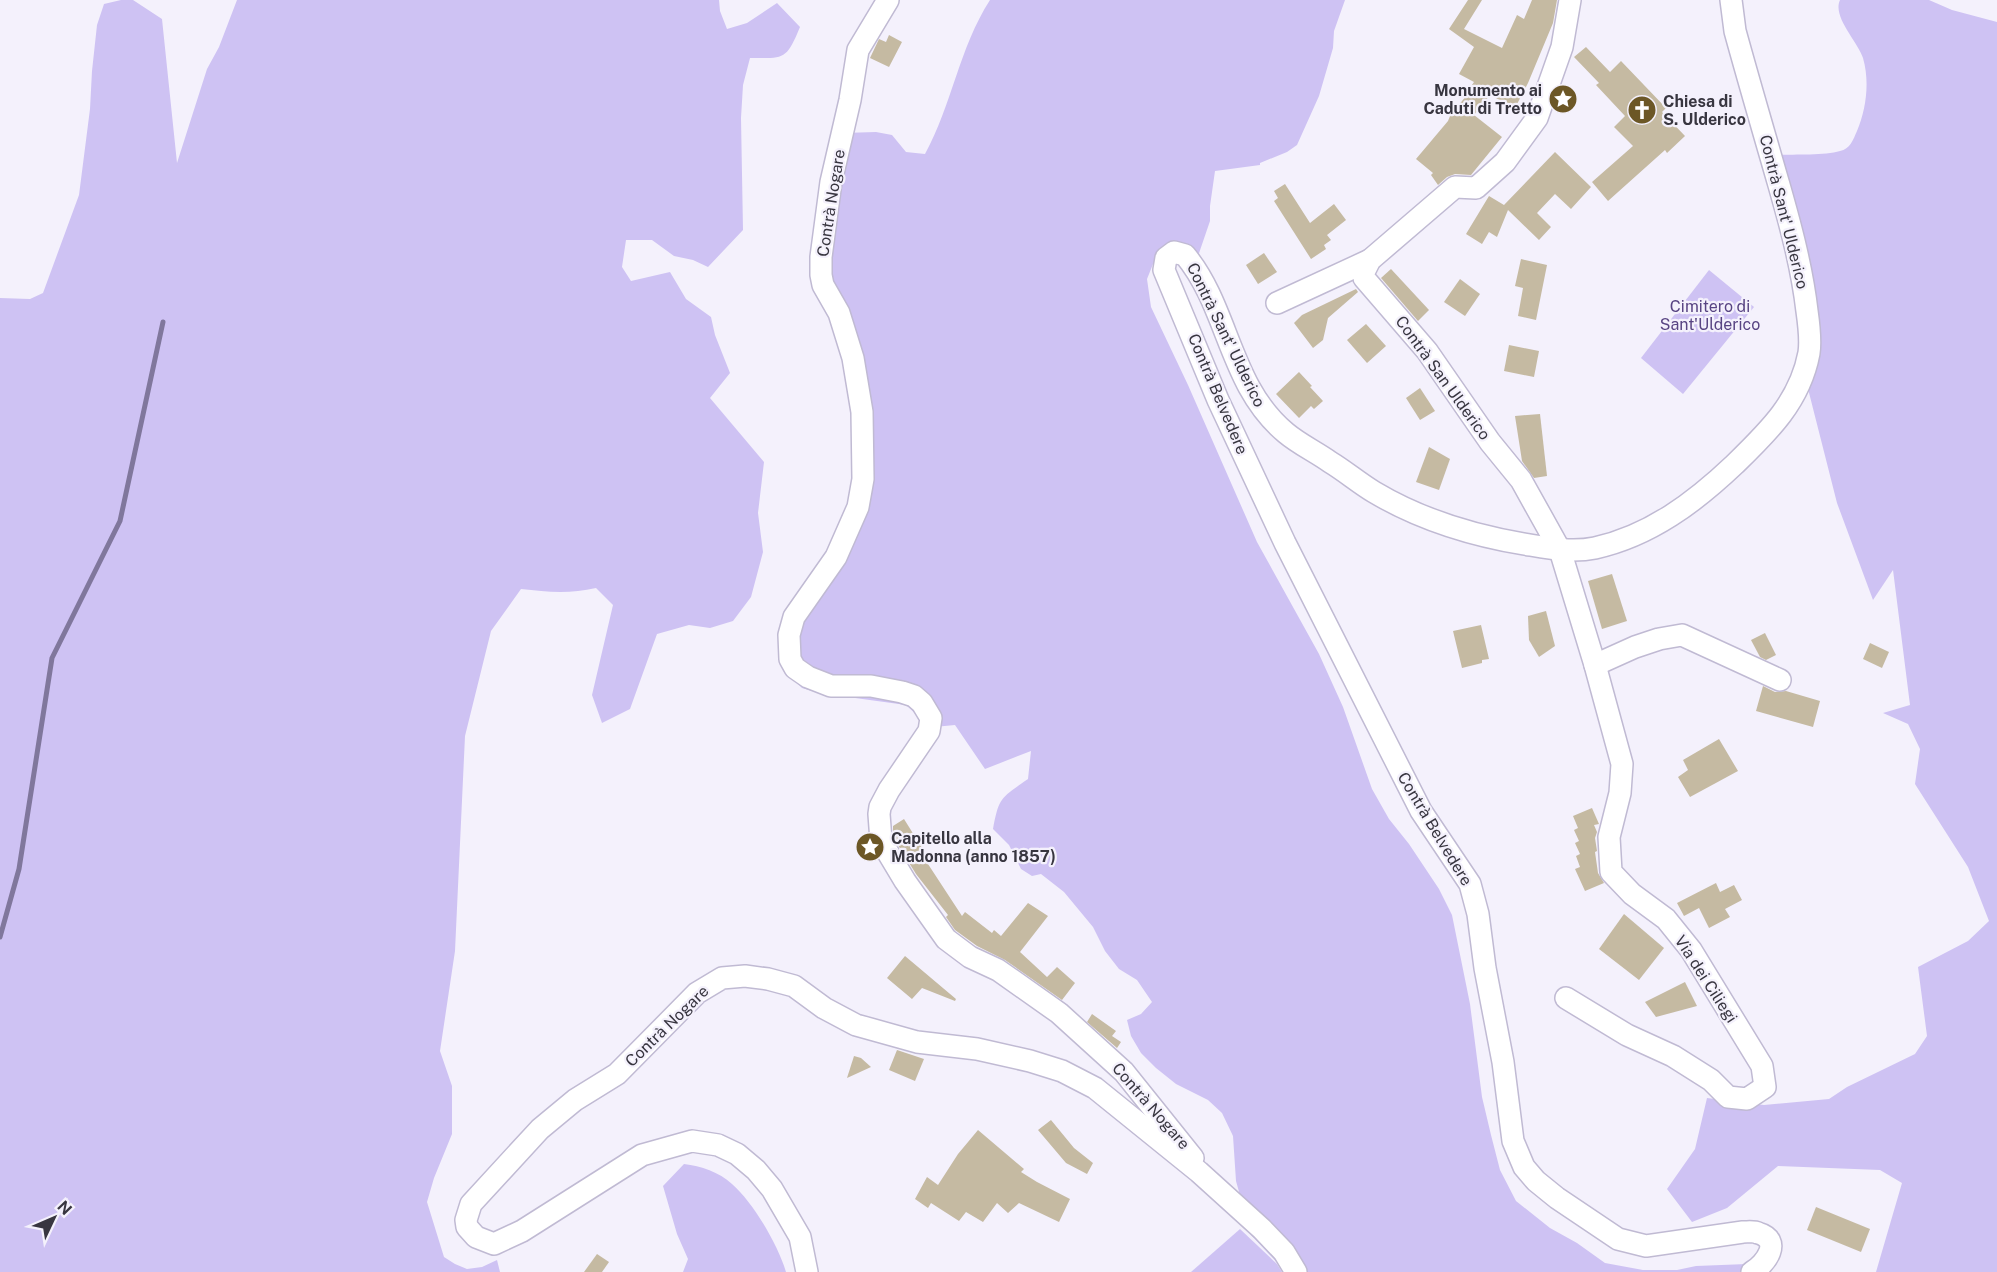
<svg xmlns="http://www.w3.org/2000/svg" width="1997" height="1272" viewBox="0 0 1997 1272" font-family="'Public Sans',sans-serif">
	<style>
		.green { fill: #cec2f3 }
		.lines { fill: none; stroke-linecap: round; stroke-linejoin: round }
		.stream { stroke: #80779c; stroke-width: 5 }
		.building { fill: #c5baa2 }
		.minor-casing { stroke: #c0bad3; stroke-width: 24 }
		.minor { stroke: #fff; stroke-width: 21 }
		.labels { text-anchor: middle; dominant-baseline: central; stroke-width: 4.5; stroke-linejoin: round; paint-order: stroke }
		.poi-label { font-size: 16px; font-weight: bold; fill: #383640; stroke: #f4f1fc; text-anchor: start }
		.street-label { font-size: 16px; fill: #383640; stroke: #f4f1fc }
		.park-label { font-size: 16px; fill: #584483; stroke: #f4f1fc }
	</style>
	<rect width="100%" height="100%" fill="#f4f1fc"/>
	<!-- green -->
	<g class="green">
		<path d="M121,0H133L162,19L177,163L207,69L219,47L237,0H719L720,11L727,29L747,23L777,3L800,27C786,61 784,58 750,58L743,85L741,118L743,230L708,267L693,260L674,256L652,240H626L622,267L631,281L670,272L686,299L711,317L715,335L730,373L710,398L764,462L758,513L763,552L751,597L733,621L710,628L689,625L657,634L630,709L602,723L592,695L613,605L596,588C570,594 547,592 521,589L491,631L465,736L455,951L440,1051L452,1086V1134L434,1178L427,1202L444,1257L455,1264L467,1269L482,1267L497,1260L500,1272H0V298L30,299L43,293L79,195L90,109L92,71L97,25L104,4Z"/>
		<path d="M990,0H1345L1334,31L1333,48L1319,96L1297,145L1287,152L1260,163V165L1215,171L1210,206V221L1196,262L1170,257L1153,264L1147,279L1151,307L1188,385L1257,542L1319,654L1343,707L1372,789L1389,819L1409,844L1439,889L1452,915L1470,1004L1482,1097L1491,1135L1500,1170L1516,1201L1550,1228L1577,1243L1605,1263L1643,1270H1677L1696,1266L1747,1264L1746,1272H1286L1251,1235L1236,1181L1233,1136L1222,1113L1208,1100L1176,1084L1156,1068L1141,1053L1131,1036L1127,1020L1141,1014L1152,1002L1137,980L1119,969L1105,951L1093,927L1064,892L1041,874L1032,876L1021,869L1009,845L993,829C999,797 1001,798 1028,779L1031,751L985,769L955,725L934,727L921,719L906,705L819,693L802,688L790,676L794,632L832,581L849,549L869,435L828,268L843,133L876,132L892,135L906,152L925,154C952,105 959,48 990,0Z"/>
		<path d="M1840,0H1929L1952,10L1997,22V1272H1876L1902,1183L1880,1170L1778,1166L1727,1208L1692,1222L1667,1189L1695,1149L1707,1098L1764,1105L1829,1099L1847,1087L1915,1054L1927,1036L1918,967L1968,941L1989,921L1968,867L1915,784L1920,749L1908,724L1883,713L1910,705L1893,570L1873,600L1837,503L1804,373L1809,358L1775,155C1792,154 1824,156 1840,151C1850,149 1853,140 1857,131C1866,110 1870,82 1863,58C1858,42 1832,17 1840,0Z"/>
		<path d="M1709,270L1754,307L1683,394L1641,358Z"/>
		<path d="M684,1164C701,1166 719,1172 732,1184C753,1202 778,1245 786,1272H683L688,1259L677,1234L663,1186Z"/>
		<path d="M1240,1229L1277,1264L1282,1272H1191Z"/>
	</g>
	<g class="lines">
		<!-- stream -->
		<path class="stream" d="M0,937L19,869L52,658L120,521L163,322"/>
	</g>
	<!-- building -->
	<g class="building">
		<path d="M1468,0H1482L1464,29L1502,48L1517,15L1524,19L1532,0H1557L1553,23L1528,83L1515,108L1490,95L1474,115L1502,137L1471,175L1455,174L1447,177L1438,185L1431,175L1433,173L1416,159L1448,121L1450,116L1474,86L1472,85L1474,82L1459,74L1474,47L1449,29Z"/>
		<path d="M889,35L902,42L889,67L870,58L879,39L886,42Z"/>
		<path d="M1586,47L1610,72L1621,61L1666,108L1662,112L1685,136L1667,153L1665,150L1608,201L1592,182L1633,146L1614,127L1625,116L1596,85L1599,83L1574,57Z"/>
		<path d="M1555,152L1591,187L1571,209L1555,194L1537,213L1551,227L1539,240L1508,210L1497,237L1489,232L1482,244L1466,234L1489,196L1504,205Z"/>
		<path d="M1285,184L1310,223L1334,204L1346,220L1327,235L1331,240L1324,245L1326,249L1311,259L1274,201L1278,198L1274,191Z"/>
		<path d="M1264,253L1277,272L1258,284L1246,265Z"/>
		<path d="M1521,259L1547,265L1536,320L1518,316L1523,288L1515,286Z"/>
		<path d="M1391,269L1429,310L1418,321L1381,278Z"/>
		<path d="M1460,279L1480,294L1465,316L1444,302Z"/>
		<path d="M1356,289L1358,292L1328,318L1323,340L1313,348L1294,323L1302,315Z"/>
		<path d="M1366,324L1386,346L1367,363L1347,340Z"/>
		<path d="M1509,345L1539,351L1534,377L1504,371Z"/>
		<path d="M1299,372L1312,386L1310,387L1323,401L1314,409L1311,406L1299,418L1276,394Z"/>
		<path d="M1420,388L1435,411L1420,420L1406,398Z"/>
		<path d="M1540,414L1547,476L1534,478L1522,461L1515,416Z"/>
		<path d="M1429,447L1450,459L1439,490L1416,482Z"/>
		<path d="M1612,574L1627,621L1602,629L1588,581Z"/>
		<path d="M1546,611L1555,646L1539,657L1529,640L1528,616Z"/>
		<path d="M1481,625L1489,659L1482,660V663L1462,668L1453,631Z"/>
		<path d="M1765,633L1776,655L1766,660L1760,657L1751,640Z"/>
		<path d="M1870,643L1889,652L1882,668L1863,659Z"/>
		<path d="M1763,686L1775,692L1786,691L1820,701L1813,727L1756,711Z"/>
		<path d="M1719,739L1738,771L1690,797L1678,777L1688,770L1683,760Z"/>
		<path d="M1592,808L1599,824L1594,825L1597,832L1595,838L1597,851L1595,852L1598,873L1604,883L1585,891L1575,869L1580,867L1576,856L1580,854L1575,843L1579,841L1574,830L1578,828L1573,816Z"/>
		<path d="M904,819L929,859L926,861L962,916L965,912L992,933L994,930L1001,936L1028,903L1048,916L1020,952L1047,977L1057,967L1075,983L1062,1000L1005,960L977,946L955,930L946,917L948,915L916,874L893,837V826Z"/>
		<path d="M1716,883L1720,892L1734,885L1742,900L1725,909L1730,917L1709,928L1699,908L1684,916L1677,903Z"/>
		<path d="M1624,914L1664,948L1639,980L1599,949Z"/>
		<path d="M905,956L956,999L955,1001L922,988L912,999L887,978Z"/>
		<path d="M1685,982L1697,1006L1656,1017L1645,1002Z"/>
		<path d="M1092,1014L1116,1031L1112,1036L1121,1042L1117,1048L1087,1022Z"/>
		<path d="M897,1050L924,1059L915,1081L889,1070Z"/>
		<path d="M854,1056L861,1058L871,1067L847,1078Z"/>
		<path d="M1051,1120L1074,1148L1093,1163L1087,1174L1066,1163L1038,1130Z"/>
		<path d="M978,1130L1024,1169L1021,1172L1037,1182L1070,1199L1059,1222L1019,1203L1008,1213L997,1203L983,1222L966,1212L959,1221L931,1203L928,1208L915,1199L927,1177L938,1185L958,1154Z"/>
		<path d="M1816,1207L1870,1229L1861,1252L1807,1230Z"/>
		<path d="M597,1254L609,1262L602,1272H584Z"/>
	</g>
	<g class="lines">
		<!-- minor casing -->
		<g class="minor-casing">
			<g id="minor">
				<path d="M888,0L858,50L850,100L831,182L821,257V275L823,285L839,313L853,358L862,412L863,479L858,507L836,557L794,617L789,635L790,659L795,668L808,677L831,686H871L902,692L914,696L922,703L931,718L929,731L889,790L880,807L879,814L881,841L905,881L946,939L970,957L998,970L1059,1013L1124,1072L1193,1158"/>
				<path d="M1731,0L1735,31C1749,82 1764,133 1779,185C1791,227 1802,268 1807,311C1809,325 1811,340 1809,353C1800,401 1769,431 1735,464C1695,502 1650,536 1595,548C1571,553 1548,548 1524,544C1470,535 1421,520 1374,492C1359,483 1345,471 1330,462C1316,452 1299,444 1286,433C1229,386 1229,308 1185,255L1174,252L1166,258L1164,270L1218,400L1285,543L1421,811L1470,884L1478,914L1485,968L1503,1062L1513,1141L1524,1167L1536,1181L1557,1198L1618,1239L1646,1246L1743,1232C1748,1232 1754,1231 1758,1233C1783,1240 1766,1264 1752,1272"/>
				<path d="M1277,303L1370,260"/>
				<path d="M1595,665L1635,647L1659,639L1682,635L1780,680"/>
				<path d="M1566,998L1627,1035L1673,1056L1711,1080L1728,1097L1747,1099L1765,1087L1762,1066L1691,950L1666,919L1632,894L1611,872L1609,837L1620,793L1622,764L1595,665L1560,550L1521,480L1490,442L1427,351L1364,278V272L1370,260L1455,187L1476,188L1505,162L1537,118L1562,47L1570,0"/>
				<path d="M807,1272L800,1237L772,1189L756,1170L737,1154L718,1145L692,1141L642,1155L522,1231L494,1244L476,1237L467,1227L466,1220L471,1204L540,1129L575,1100L617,1074L697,993L722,978L745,976L768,979L794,986L824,1008L856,1025L917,1042L977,1049L1030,1061L1062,1071L1095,1088L1199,1172L1262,1229L1284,1252L1296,1272"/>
			</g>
		</g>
		<!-- minor -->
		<use href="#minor" class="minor"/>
	</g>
	<!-- icons -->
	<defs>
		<g id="sight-disc" transform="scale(1.5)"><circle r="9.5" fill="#6c5726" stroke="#f4f1fc"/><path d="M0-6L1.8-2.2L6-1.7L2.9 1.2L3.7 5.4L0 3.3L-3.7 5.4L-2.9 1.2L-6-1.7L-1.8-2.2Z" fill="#fff"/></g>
		<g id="church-disc" transform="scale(1.5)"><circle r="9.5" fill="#6c5726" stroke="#f4f1fc"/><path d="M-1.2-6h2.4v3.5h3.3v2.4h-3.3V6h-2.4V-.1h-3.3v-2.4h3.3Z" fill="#fff"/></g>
	</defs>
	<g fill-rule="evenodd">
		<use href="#sight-disc" x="1563" y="99"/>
		<use href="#church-disc" x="1642" y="110"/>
		<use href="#sight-disc" x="870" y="847"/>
	</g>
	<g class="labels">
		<!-- poi labels -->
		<g class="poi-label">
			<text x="1542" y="90" text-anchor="end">Monumento ai<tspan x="1542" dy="18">Caduti di Tretto</tspan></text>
			<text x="1663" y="101">Chiesa di<tspan x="1663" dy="18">S. Ulderico</tspan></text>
			<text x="891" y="838">Capitello alla<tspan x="891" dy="18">Madonna (anno 1857)</tspan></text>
		</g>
		<!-- street labels -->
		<g class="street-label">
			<text transform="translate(831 203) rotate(-81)">Contrà Nogare</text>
			<text transform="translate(1784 212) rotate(76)">Contrà Sant' Ulderico</text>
			<text transform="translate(1226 335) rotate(64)">Contrà Sant' Ulderico</text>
			<text transform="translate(1443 378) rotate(54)">Contrà San Ulderico</text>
			<text transform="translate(1218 394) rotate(67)">Contrà Belvedere</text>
			<text transform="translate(1435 829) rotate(59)">Contrà Belvedere</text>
			<text transform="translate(1706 979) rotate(57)">Via dei Ciliegi</text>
			<text transform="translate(667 1026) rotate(-44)">Contrà Nogare</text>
			<text transform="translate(1151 1106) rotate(49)">Contrà Nogare</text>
		</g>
		<!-- park labels -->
		<g class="park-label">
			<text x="1710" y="306">Cimitero di<tspan x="1710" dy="18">Sant'Ulderico</tspan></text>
		</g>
	</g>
	<!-- north arrow -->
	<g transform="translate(54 1218) rotate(46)" stroke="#f4f1fc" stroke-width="4.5" paint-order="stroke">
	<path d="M0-4.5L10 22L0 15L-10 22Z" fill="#383640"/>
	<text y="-9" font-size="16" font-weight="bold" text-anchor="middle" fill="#383640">N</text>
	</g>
</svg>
